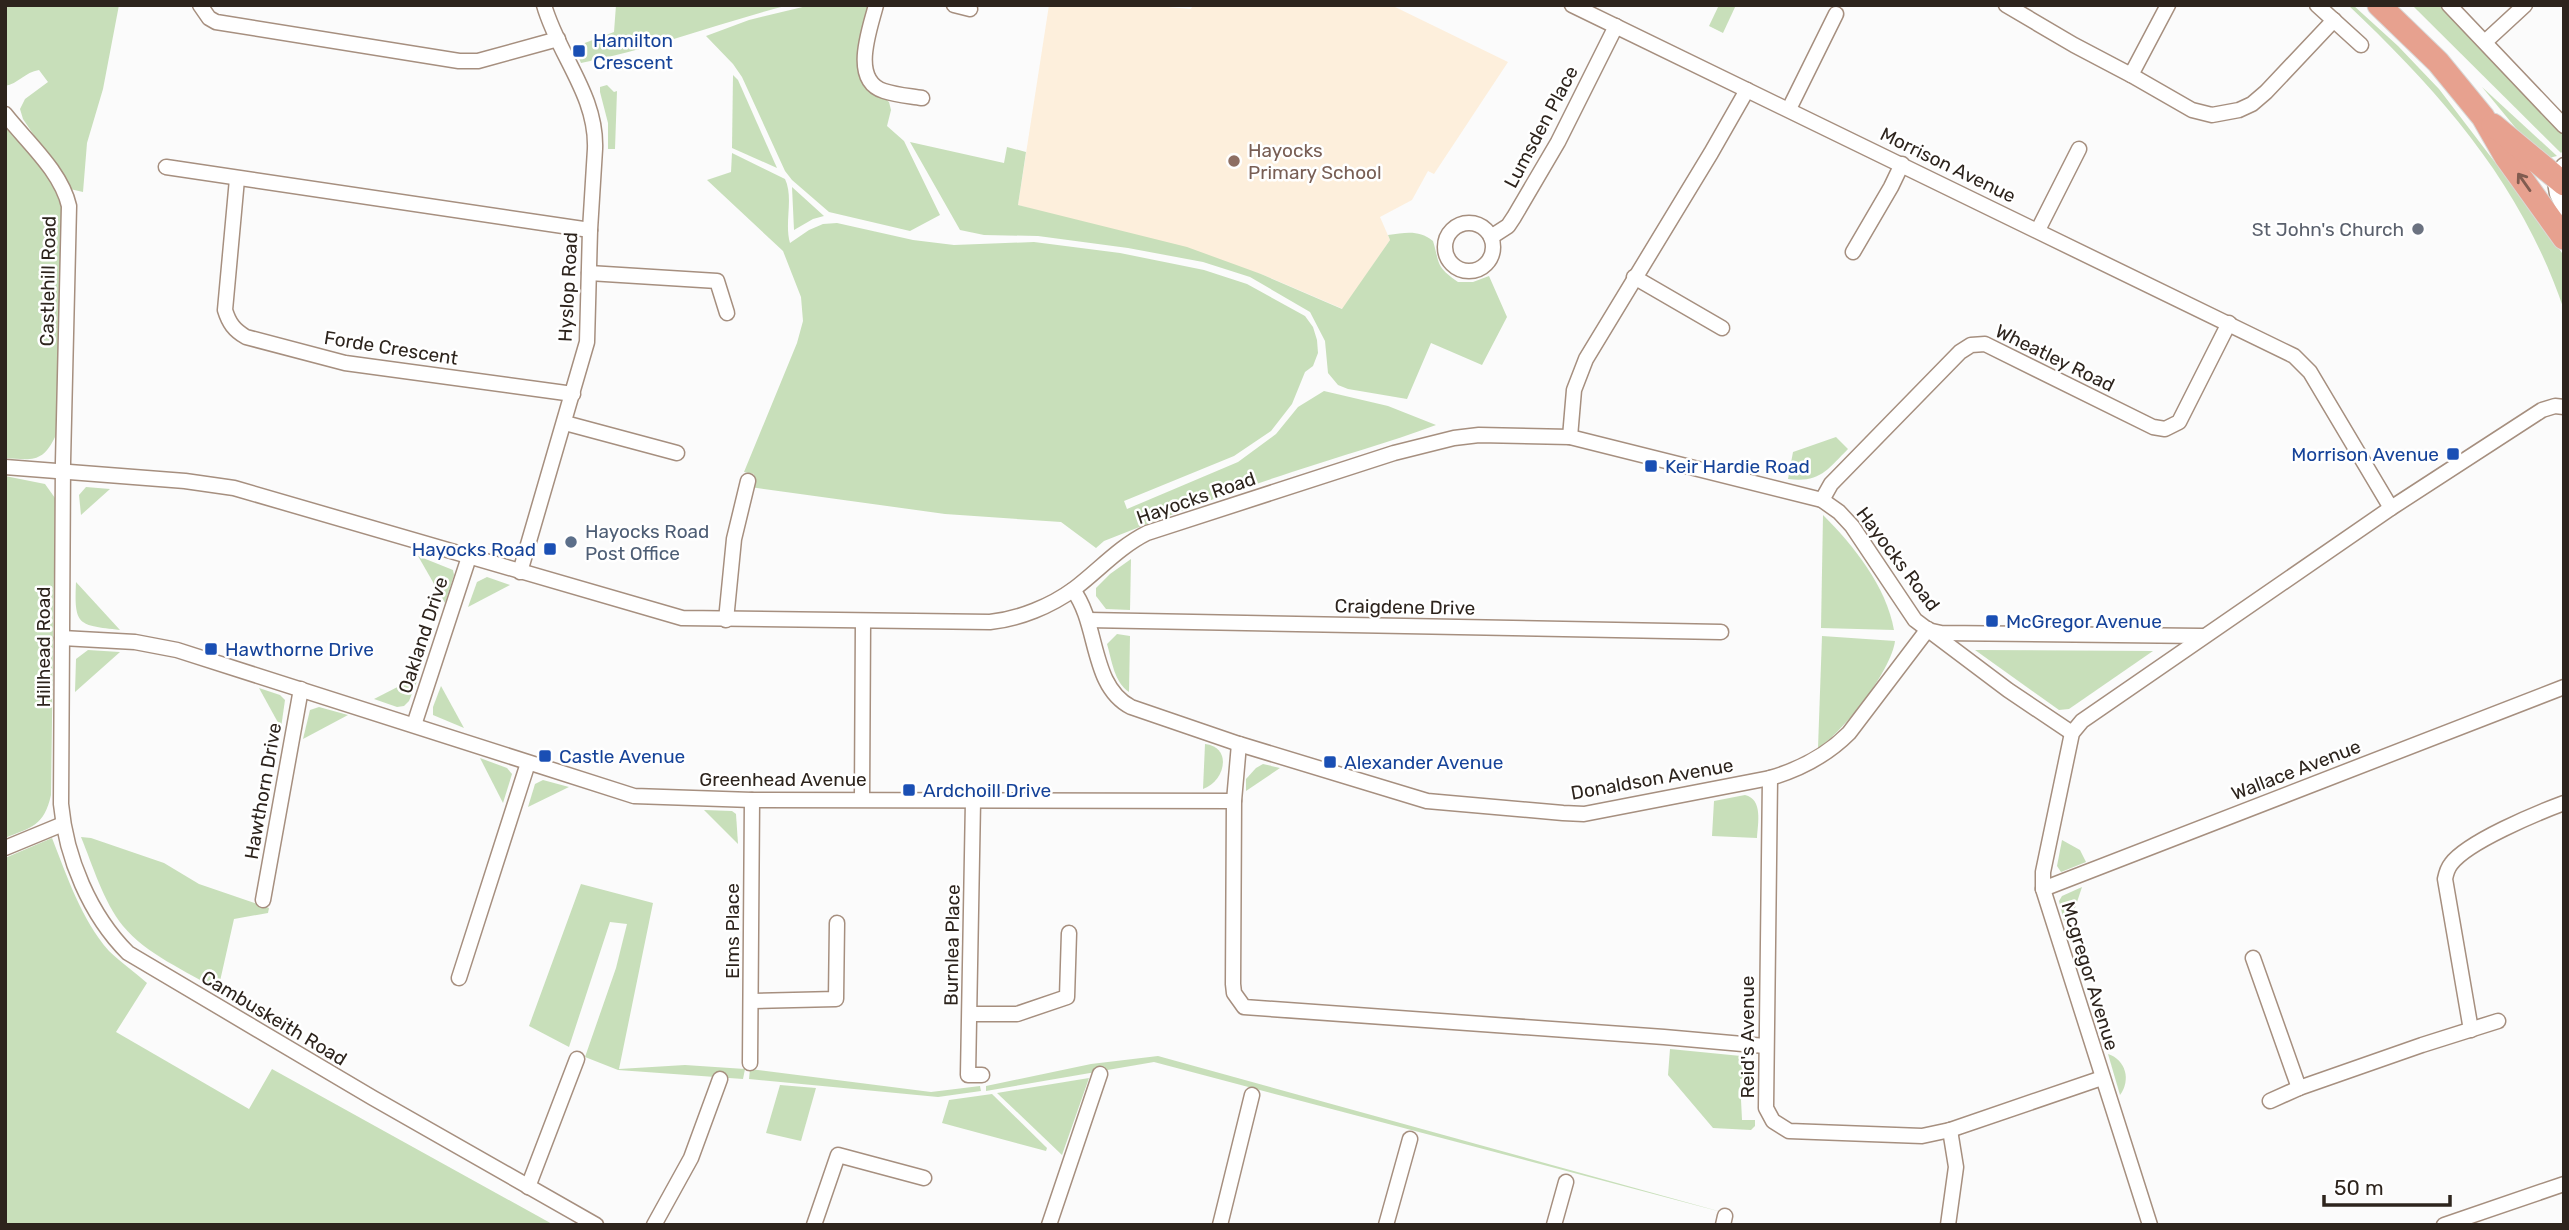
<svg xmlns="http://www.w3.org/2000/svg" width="2569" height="1230" viewBox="0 0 2569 1230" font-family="Rubik,sans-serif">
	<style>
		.education { fill: #fdefdc }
		.green { fill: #c8dfba }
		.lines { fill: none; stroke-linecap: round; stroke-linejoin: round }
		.street-casing { stroke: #a68f7f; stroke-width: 17 }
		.primary-casing { stroke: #d9d8d6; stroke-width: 25 }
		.street { stroke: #fff; stroke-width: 14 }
		.primary { stroke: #e7a18f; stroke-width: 23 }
		.oneway { stroke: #815c50 }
		.transit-dot { fill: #1a4fb4; stroke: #fff; stroke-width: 2.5 }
		.education-dot { fill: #8d6e63; stroke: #fff; stroke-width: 2.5 }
		.worship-dot { fill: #6b7280; stroke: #fff; stroke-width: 2.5 }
		.service-dot { fill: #5c6f8a; stroke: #fff; stroke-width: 2.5 }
		.labels { text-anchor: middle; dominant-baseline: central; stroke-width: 5; stroke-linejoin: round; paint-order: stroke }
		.transit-label { font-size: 19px; fill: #164399; stroke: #fff; text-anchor: start }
		.street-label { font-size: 19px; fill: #2d241d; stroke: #fff }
		.education-label { font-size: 19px; fill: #785e54; stroke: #fff; text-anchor: start }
		.worship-label { font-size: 19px; fill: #5b616d; stroke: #fff; text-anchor: end }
		.service-label { font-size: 19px; fill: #4e5e75; stroke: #fff; text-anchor: start }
	</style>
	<rect width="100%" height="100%" fill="#fbfbfb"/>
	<!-- education -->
	<path class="education" d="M1049,5H1145L1191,9L1193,5H1391L1508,62L1434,174L1428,171L1412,200L1380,217L1390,240L1343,309L1261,274L1018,205Z"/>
	<!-- green -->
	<g class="green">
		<path d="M5,5H119L103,89L87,143L83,192L70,189L23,119L20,109L25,99L48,82L39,70C25,72 18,84 5,86Z"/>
		<path d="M616,5H789C719,23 652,49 581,63L574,47L614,32Z"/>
		<path d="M811,5H869C863,28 847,66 866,86C872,93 882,95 889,102L891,110L887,126L904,141L940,215L910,231L829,212L792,180L785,171L742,77L733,64L706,36L749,20Z"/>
		<path d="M1719,5H1736L1723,33L1709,26Z"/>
		<path d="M2348,5H2353L2398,46L2439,89L2543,225L2564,256V310C2522,185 2443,95 2348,5Z"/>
		<path d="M2412,5H2440L2444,9L2563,132L2564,150L2561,153Z"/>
		<path d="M733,75L738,80L777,168L732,148Z"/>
		<path d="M607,85L614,92L617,91L615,149H608V123L600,92V87Z"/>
		<path d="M2482,87L2557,156L2549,158L2519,132Z"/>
		<path d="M5,123L52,182L62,209L56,435C43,463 33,460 5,458Z"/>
		<path d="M910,142L1004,163L1007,147L1026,152L1018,205L1187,247L1261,274L1342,309L1390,240L1388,235C1405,233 1418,229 1433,241C1440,264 1435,266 1458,282H1473L1489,276L1507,317L1482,365L1431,343L1407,399L1348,389L1338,385L1328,373L1325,341L1310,312L1250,277L1203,262L1128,248L1038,236L984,235L960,230Z"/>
		<path d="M732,153L785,179C794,198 784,223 790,243L809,230L823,224L837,223L913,240L954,245L1034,242L1120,253L1204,270L1247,284L1305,316L1313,327L1317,340L1318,353L1313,366L1305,372L1292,404L1271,431L1234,456L1124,501L1127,509L1238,462L1276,434L1298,407L1324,391L1388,406L1436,425C1388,443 1340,456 1292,472C1228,493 1166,516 1104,541L1096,548L1061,522L945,514L750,487L754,474L744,472L797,343L803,321L801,297L783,251L707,180L731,172Z"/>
		<path d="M792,187L824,216L813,219L794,230Z"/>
		<path d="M1836,437L1848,449C1827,470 1820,483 1788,479L1793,452Z"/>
		<path d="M5,476L45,484L55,498L51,795C44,826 32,827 5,838Z"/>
		<path d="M86,487L110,489L81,515L79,495Z"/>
		<path d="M1823,515C1854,546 1886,586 1894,630L1821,628Z"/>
		<path d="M418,556L453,570L454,575L445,603Z"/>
		<path d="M1131,559L1130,610L1106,609L1096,596V588L1110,574Z"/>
		<path d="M487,577L510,585L468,607L477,582Z"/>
		<path d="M76,582L120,630C78,625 74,626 76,582Z"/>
		<path d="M1117,634L1130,636L1129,692C1114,682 1112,661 1107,644Z"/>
		<path d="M1822,636L1895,641C1891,671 1844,731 1818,748Z"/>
		<path d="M88,650L120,652L75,692L76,659Z"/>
		<path d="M1975,650L2153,651L2069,709L2059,710Z"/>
		<path d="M419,676L409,701L404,706L397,707L374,699Z"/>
		<path d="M441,686L464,728L433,715V707Z"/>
		<path d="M259,688L280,695L285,700L281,728Z"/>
		<path d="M319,707L348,715L303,739L310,710Z"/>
		<path d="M1205,744C1233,747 1225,782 1203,789Z"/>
		<path d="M480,758L507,768L512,774L503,803Z"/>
		<path d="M1263,764L1280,768L1246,791V779L1256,768Z"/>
		<path d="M543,780L569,787L528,807L535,784Z"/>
		<path d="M1745,795C1763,799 1758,823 1757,838L1712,836L1714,801Z"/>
		<path d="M704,810L732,811L736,814L738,844Z"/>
		<path d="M81,837L91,838L164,863L199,884L269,908L268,913L234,919L218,990C186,971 146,954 123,926C103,901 93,866 81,837Z"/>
		<path d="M52,838C67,876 81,919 109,951C120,962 135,972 147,983L116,1032L249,1109L272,1069L554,1225H5V858Z"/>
		<path d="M2062,840L2080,850L2086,862L2061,872L2057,866Z"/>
		<path d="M581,884L653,903L619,1069L685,1065L745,1069L743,1079L618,1070L585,1057L616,968L627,924L610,922L569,1047L529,1026Z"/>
		<path d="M2082,887L2075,908L2064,921L2059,901L2062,896Z"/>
		<path d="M1670,1049L1741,1056L1752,1070V1078L1740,1079L1742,1120H1755V1126L1751,1130L1713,1128L1668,1075Z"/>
		<path d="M2108,1054C2126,1060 2131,1080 2120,1095Z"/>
		<path d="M1158,1056L1729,1214L1154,1062L986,1091V1086L1091,1064Z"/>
		<path d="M750,1069L931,1092L980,1086L981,1091L938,1097L749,1079Z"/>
		<path d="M1089,1078L1062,1155L997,1093Z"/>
		<path d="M780,1085L816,1088L801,1141L766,1133Z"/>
		<path d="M992,1094L1047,1148L1046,1151L942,1123L949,1100Z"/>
	</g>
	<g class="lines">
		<!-- street casing -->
		<g class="street-casing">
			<g id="street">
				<path d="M200,5L209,18L216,22L459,61H478L558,39"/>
				<path d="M876,5C870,29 850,80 884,91C896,95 910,96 922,98"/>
				<path d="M954,5L970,9"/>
				<path d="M1572,5L2294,356L2310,372L2391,508"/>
				<path d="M2006,5L2074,45L2131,75L2168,5"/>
				<path d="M2317,5L2361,45"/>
				<path d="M2449,5L2564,126"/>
				<path d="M2486,41L2525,5"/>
				<path d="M2131,75L2192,110L2212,115L2239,110L2252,104L2266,92L2334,20"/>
				<path d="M1789,109L1836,14"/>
				<path d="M5,114C27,142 61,171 69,206L63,462L61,804C66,858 90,915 128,953L373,1098L596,1225"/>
				<path d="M2564,165L2554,176L2557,194L2564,208"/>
				<path d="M166,167L590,230"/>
				<path d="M237,179L225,310C229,323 234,330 246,337L345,363L573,394"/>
				<circle cx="1469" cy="247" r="24"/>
				<path d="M2038,230L2079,149"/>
				<path d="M1491,237L1508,226L1514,217L1558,142L1616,26"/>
				<path d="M1853,252L1891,187L1902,164"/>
				<path d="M589,273L717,281L727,313"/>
				<path d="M1634,277L1722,328"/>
				<path d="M565,423L677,453"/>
				<path d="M1570,437L1574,390L1586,359L1711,153L1747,90"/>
				<path d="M5,467L185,481L234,488L682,618L990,622C1019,619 1051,606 1074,589C1099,570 1119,547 1147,533L1394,453L1454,438L1479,435L1570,437L1822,500L1839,512L1852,526L1915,620L2008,690L2072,733"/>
				<path d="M1822,500L1831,484L1960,352L1971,345L1985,344L2153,427L2165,429L2179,422L2229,323"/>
				<path d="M520,572L587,342L590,230L595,149C597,95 558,55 544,5"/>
				<path d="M1073,590C1099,624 1090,686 1131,707L1239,744L1427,801L1563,813L1584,814L1770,778C1801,769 1826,756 1849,733L1928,629"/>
				<path d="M726,620L734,539L748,481"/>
				<path d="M1088,620L1721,632"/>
				<path d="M1932,631L1941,633L2202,636"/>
				<path d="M62,638L135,642L177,650L634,796L752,800L1234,801"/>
				<path d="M414,725L469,557"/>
				<path d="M1239,744L1234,801L1233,984L1234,993L1244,1007L1664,1037L1765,1046"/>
				<path d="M1770,778L1766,1108L1773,1121L1789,1131L1922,1136L1950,1130L2102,1078"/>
				<path d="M862,799L863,621"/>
				<path d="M973,801L968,1075H982"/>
				<path d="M5,848L63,824"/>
				<path d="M2043,889L2564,687"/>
				<path d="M263,900L301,689"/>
				<path d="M2253,958L2299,1088L2422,1045L2498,1021"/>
				<path d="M459,978L528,763"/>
				<path d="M752,1001L836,999L837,923"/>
				<path d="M970,1014H1017L1067,997L1069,933"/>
				<path d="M2471,1030L2445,879C2446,874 2447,869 2451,864C2467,842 2537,813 2564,803"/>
				<path d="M750,1063L752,800"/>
				<path d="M2270,1101L2299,1088"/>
				<path d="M528,1187L577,1059"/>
				<path d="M654,1225L691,1158L720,1079"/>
				<path d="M814,1225L838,1155L924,1178"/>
				<path d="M1049,1225L1100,1074"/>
				<path d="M1220,1225L1252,1095"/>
				<path d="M1386,1225L1410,1139"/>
				<path d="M1554,1225L1566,1182"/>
				<path d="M1723,1225L1725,1216"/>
				<path d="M1948,1225L1956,1167L1950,1130"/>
				<path d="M2150,1225L2043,889V872L2072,733L2082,721L2391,508L2542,410L2555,406L2564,407"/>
				<path d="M2444,1225L2564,1184"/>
			</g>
		</g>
		<!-- primary casing -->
		<g class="primary-casing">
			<g id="primary">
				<path d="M2379,5L2438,62L2483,117L2506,157L2564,238"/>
				<path d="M2493,125L2564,184"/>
			</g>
		</g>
		<!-- street -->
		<use href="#street" class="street"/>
		<!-- primary -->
		<use href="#primary" class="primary"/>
	</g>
	<!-- one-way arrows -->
	<defs><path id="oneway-shaft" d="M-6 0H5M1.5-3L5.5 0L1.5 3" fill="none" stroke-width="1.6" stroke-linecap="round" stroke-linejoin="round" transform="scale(1.75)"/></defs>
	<use class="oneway" href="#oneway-shaft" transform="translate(2524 182) rotate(-125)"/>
	<!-- markers -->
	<g class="transit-dot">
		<rect x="572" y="44" width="14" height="14" rx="3.5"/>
		<rect x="2446" y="447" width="14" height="14" rx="3.5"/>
		<rect x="1644" y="459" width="14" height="14" rx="3.5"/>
		<rect x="543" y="542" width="14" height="14" rx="3.5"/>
		<rect x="1985" y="614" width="14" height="14" rx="3.5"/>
		<rect x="204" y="642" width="14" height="14" rx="3.5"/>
		<rect x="538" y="749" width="14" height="14" rx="3.5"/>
		<rect x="1323" y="755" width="14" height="14" rx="3.5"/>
		<rect x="902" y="783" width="14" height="14" rx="3.5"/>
	</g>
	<circle class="education-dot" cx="1234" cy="161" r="7"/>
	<circle class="worship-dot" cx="2418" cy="229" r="7"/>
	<circle class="service-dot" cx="571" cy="542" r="7"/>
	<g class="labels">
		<!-- transit labels -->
		<g class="transit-label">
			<text x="593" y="40">Hamilton<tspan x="593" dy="22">Crescent</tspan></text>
			<text x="2439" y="454" text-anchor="end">Morrison Avenue</text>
			<text x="1665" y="466">Keir Hardie Road</text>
			<text x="536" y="549" text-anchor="end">Hayocks Road</text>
			<text x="2006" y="621">McGregor Avenue</text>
			<text x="225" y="649">Hawthorne Drive</text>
			<text x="559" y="756">Castle Avenue</text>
			<text x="1344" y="762">Alexander Avenue</text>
			<text x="923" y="790">Ardchoill Drive</text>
		</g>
		<!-- street labels -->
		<g class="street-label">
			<text transform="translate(1541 127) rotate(-62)">Lumsden Place</text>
			<text transform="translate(1948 165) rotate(26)">Morrison Avenue</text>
			<text transform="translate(48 281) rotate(-89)">Castlehill Road</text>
			<text transform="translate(568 287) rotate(-87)">Hyslop Road</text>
			<text transform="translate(391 348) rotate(9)">Forde Crescent</text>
			<text transform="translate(2055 358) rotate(26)">Wheatley Road</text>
			<text transform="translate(1196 498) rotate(-19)">Hayocks Road</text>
			<text transform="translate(1898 559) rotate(53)">Hayocks Road</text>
			<text transform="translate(1405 607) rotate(1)">Craigdene Drive</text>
			<text transform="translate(423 635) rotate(-72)">Oakland Drive</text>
			<text transform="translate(43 647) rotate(-90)">Hillhead Road</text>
			<text transform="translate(2296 770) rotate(-21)">Wallace Avenue</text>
			<text x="783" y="779">Greenhead Avenue</text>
			<text transform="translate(1652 779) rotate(-10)">Donaldson Avenue</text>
			<text transform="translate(263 791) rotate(-80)">Hawthorn Drive</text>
			<text transform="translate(732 931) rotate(-90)">Elms Place</text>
			<text transform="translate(952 945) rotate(-89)">Burnlea Place</text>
			<text transform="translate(2090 976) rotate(73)">Mcgregor Avenue</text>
			<text transform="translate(274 1018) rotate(31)">Cambuskeith Road</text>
			<text transform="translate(1747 1037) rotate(-90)">Reid's Avenue</text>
		</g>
		<!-- education labels -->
		<g class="education-label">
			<text x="1248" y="150">Hayocks<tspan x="1248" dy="22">Primary School</tspan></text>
		</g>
		<!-- worship labels -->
		<g class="worship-label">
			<text x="2404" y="229">St John's Church</text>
		</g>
		<!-- service labels -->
		<g class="service-label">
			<text x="585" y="531">Hayocks Road<tspan x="585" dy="22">Post Office</tspan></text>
		</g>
	</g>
	<!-- border -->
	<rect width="2569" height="1230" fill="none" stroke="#2d241d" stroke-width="14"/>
	<!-- scale -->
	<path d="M2324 1195v10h126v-10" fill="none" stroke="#2d241d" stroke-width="3.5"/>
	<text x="2334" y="1195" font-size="21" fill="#2d241d" stroke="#ffffff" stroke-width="5" paint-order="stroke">50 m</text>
</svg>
